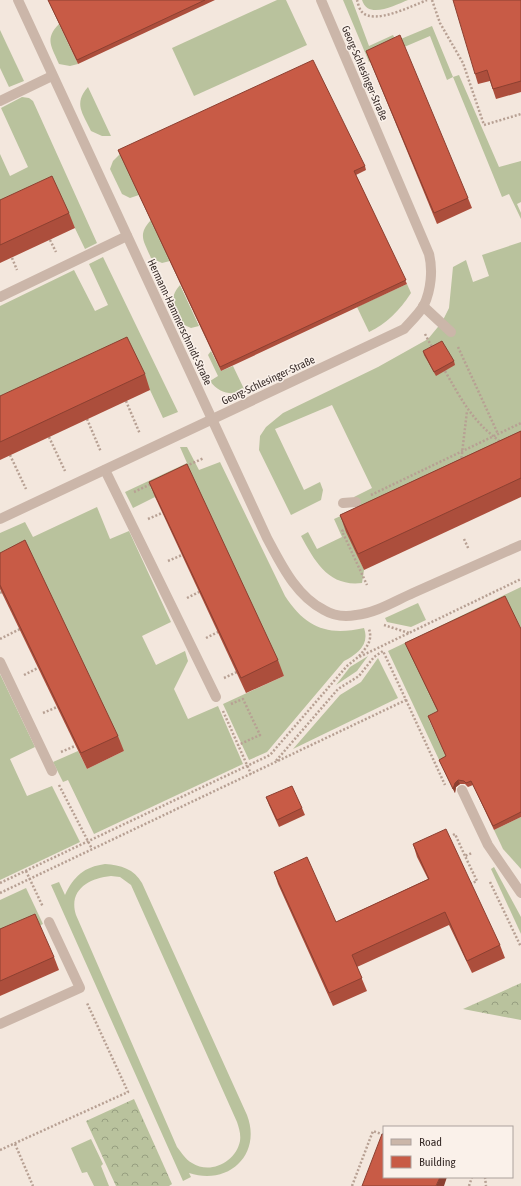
<svg xmlns="http://www.w3.org/2000/svg" width="521" height="1186" viewBox="0 0 521 1186" font-family="'Asap Condensed',sans-serif">
	<style>
		.grass { fill: #b9c29d; fill-rule: evenodd }
		.forest { fill: url(#forest-crowns) }
		.lines { fill: none; stroke-linecap: round; stroke-linejoin: round }
		.path { stroke: #b7a093; stroke-width: 2.5; stroke-dasharray: 2 2; stroke-linecap: butt }
		.service { stroke: #cbb6a9; stroke-width: 10 }
		.minor { stroke: #cbb6a9; stroke-width: 10 }
		.wall { fill: #ac4e3c }
		.shaded-wall { fill: #8c4031 }
		.building { fill: #c85b46; stroke: #8c4031 }
		.labels { text-anchor: middle; dominant-baseline: central; stroke-width: 3; stroke-linejoin: round; paint-order: stroke }
		.street-label { font-size: 11px; fill: #382c29; stroke: #faf1ea }
	</style>
	<defs>
		<pattern id="forest-crowns" width="20" height="18" patternUnits="userSpaceOnUse"><rect width="20" height="18" fill="#b9c29d"/><path d="M2 6a3 3 0 1 1 6 0M12 15a3 3 0 1 1 6 0" fill="none" stroke="#979e80"/></pattern>
	</defs>
	<rect width="100%" height="100%" fill="#f3e7dd"/>
	<!-- grass -->
	<g class="grass">
		<path d="M277,0H286L307,45L194,96L172,48Z"/>
		<path d="M343,0H352L369,46L393,35L396,41L432,26L453,77L459,75L499,167L521,161V202L517,204L521,213V219L509,194L502,197L453,77L447,80L430,36L369,62Z"/>
		<path d="M362,0H408C395,5 368,20 362,0Z"/>
		<path d="M59,24L78,64L70,66L59,64C52,47 44,39 59,24Z"/>
		<path d="M0,30L24,81L9,87L0,68Z"/>
		<path d="M88,87L111,136H102L91,131C83,113 73,104 88,87Z"/>
		<path d="M22,97L29,98L33,101L97,243L85,249L57,191L0,218V154L10,176L28,167L1,108Z"/>
		<path d="M120,154L139,195L130,198L122,194L110,169L113,161Z"/>
		<path d="M151,220L170,261L162,263L151,258C144,241 137,235 151,220Z"/>
		<path d="M521,242V451L347,532L364,570L362,583C329,587 315,562 301,536L308,532L317,549L342,537L334,519L358,508L354,497L372,488L332,405L275,429L304,490L320,482L323,490L321,500L291,515L259,450L260,436L266,427L283,413L378,367L428,339L442,322L449,308L453,267L466,260L473,282L489,276L482,255Z"/>
		<path d="M103,257L178,412L163,418L150,390L0,414V306L74,270L95,311L108,305L89,264Z"/>
		<path d="M407,284L411,293C400,310 386,324 369,332L357,307Z"/>
		<path d="M180,285L199,326L191,328L182,324C175,308 167,300 180,285Z"/>
		<path d="M211,351L221,371L233,366L245,391C230,396 219,393 210,381L218,376L208,355Z"/>
		<path d="M180,447H187L199,470L220,462L285,596C306,628 327,636 364,628C370,645 357,654 344,661L267,752L249,760L223,704L284,676L155,497L133,508L125,492L187,463Z"/>
		<path d="M97,507L110,539L129,531L171,622L142,636L156,665L185,651L188,661L174,689L188,719L218,706L243,764L94,834L68,780L63,782L53,762L78,751L87,769L124,751L0,571V533L25,522L33,537Z"/>
		<path d="M521,587V628L440,715L429,720L448,760L441,764L388,651Z"/>
		<path d="M418,603L426,620L411,627L387,622L385,618Z"/>
		<path d="M368,656L357,671L336,685L350,667Z"/>
		<path d="M378,658L398,698L293,749L340,695L361,682Z"/>
		<path d="M0,674L35,747L10,759L27,796L52,786L80,842L0,880Z"/>
		<path d="M521,817V869L503,849L494,830Z"/>
		<path d="M105,864C121,865 134,869 142,883L247,1115C262,1154 229,1186 189,1173L191,1177L183,1181L51,885L59,882L65,895C74,876 84,867 105,864ZM111,876L120,877L131,885L237,1122C239,1128 241,1134 240,1141C236,1162 210,1175 192,1163C185,1159 182,1153 177,1147L76,915C68,890 89,878 111,876Z"/>
		<path d="M494,867L521,917V934L491,869Z"/>
		<path d="M26,888L43,924L0,944V900Z"/>
		<path d="M91,1139L103,1164L101,1166L109,1186H94L87,1172L82,1173L71,1148Z"/>
	</g>
	<!-- forest -->
	<g class="forest">
		<path d="M521,983V1020L463,1009Z"/>
		<path d="M134,1099L172,1184L169,1186H116L86,1121Z"/>
	</g>
	<g class="lines">
		<!-- path -->
		<g class="path">
			<path d="M357,0C358,3 359,9 362,12C374,25 412,6 427,0"/>
			<path d="M432,0L440,23L463,63L484,125L521,114"/>
			<path d="M50,240L56,252"/>
			<path d="M12,258L17,270"/>
			<path d="M425,334L433,349"/>
			<path d="M458,347L498,434"/>
			<path d="M445,371C463,402 472,421 502,443"/>
			<path d="M126,401L140,434"/>
			<path d="M87,419L101,452"/>
			<path d="M49,437L65,471"/>
			<path d="M10,455L26,489"/>
			<path d="M461,462L467,411"/>
			<path d="M186,466L204,458"/>
			<path d="M134,492L153,483"/>
			<path d="M371,495L521,423"/>
			<path d="M148,519L162,513"/>
			<path d="M347,528L342,531L367,585"/>
			<path d="M464,539L469,550"/>
			<path d="M168,561L182,555"/>
			<path d="M0,593L2,592"/>
			<path d="M187,598L199,592"/>
			<path d="M384,625L409,633"/>
			<path d="M206,638L218,632"/>
			<path d="M0,639L20,629"/>
			<path d="M359,656C366,648 373,641 369,629"/>
			<path d="M24,675L38,668"/>
			<path d="M224,678L237,672"/>
			<path d="M406,700L445,785"/>
			<path d="M231,704L243,699L260,735L238,745"/>
			<path d="M223,711L251,774"/>
			<path d="M43,713L57,707"/>
			<path d="M61,752L75,746"/>
			<path d="M59,785L92,849"/>
			<path d="M453,835L455,834L465,856"/>
			<path d="M26,871L43,907"/>
			<path d="M490,882L521,947"/>
			<path d="M0,883L270,755L347,666L357,658L521,579"/>
			<path d="M470,884L477,881L465,856L472,853"/>
			<path d="M0,893L406,700L383,651L374,657L359,676L338,689L275,762"/>
			<path d="M15,1144L33,1186"/>
			<path d="M0,1150L128,1092L87,1003"/>
			<path d="M485,1177L486,1186"/>
			<path d="M352,1186L373,1131L384,1135"/>
			<path d="M469,1186L472,1177"/>
		</g>
		<!-- service -->
		<g class="service">
			<path d="M423,306L451,332"/>
			<path d="M343,503L356,502"/>
			<path d="M462,790L488,845L521,893"/>
			<path d="M0,1024L80,988L49,922"/>
		</g>
		<!-- minor -->
		<g class="minor">
			<path d="M18,0L267,538C281,564 296,596 324,610C334,616 345,617 356,615C376,613 395,601 413,593C449,577 485,561 521,545"/>
			<path d="M0,101L52,76"/>
			<path d="M0,297L127,236"/>
			<path d="M105,470L216,697"/>
			<path d="M0,519L404,329C410,322 419,314 424,305C431,290 433,270 429,254L321,0"/>
			<path d="M0,662L52,771"/>
		</g>
	</g>
	<!-- wall -->
	<g class="wall">
		<path d="M48,0H215L78,64Z"/>
		<path d="M521,0V92L496,99L490,81L478,84L475,74Z"/>
		<path d="M366,51L468,198L472,208L437,224Z"/>
		<path d="M118,150L365,166L366,170L356,175L407,284L221,371Z"/>
		<path d="M0,200L69,213L75,228L0,263Z"/>
		<path d="M423,351L454,361L455,365L436,376L424,355Z"/>
		<path d="M145,374L150,390L0,460V396Z"/>
		<path d="M521,431V497L364,570L346,532L340,515Z"/>
		<path d="M149,482L278,660L284,676L246,693L155,497Z"/>
		<path d="M0,553L118,736L124,751L87,769L0,589Z"/>
		<path d="M521,629V817L494,830L473,785L468,787L465,784H460L456,787L455,793L441,764L439,760L446,756L428,716L438,712L405,643Z"/>
		<path d="M266,797L302,808L305,815L279,827L269,805Z"/>
		<path d="M413,844L500,945L505,958L472,973L449,925L357,967L367,991L333,1006L278,884L274,872L336,922L428,879L417,857Z"/>
		<path d="M0,929L54,957L59,970L0,996Z"/>
	</g>
	<!-- shaded-wall -->
	<g class="shaded-wall">
		<path d="M458,780L460,784L456,787L455,793L453,789L455,783Z"/>
		<path d="M440,1177H447L444,1186H436Z"/>
	</g>
	<!-- building -->
	<g class="building">
		<path d="M48,0H205L77,60Z"/>
		<path d="M453,0H521V81L493,89L487,70L475,74Z"/>
		<path d="M400,35L468,198L434,213L366,51Z"/>
		<path d="M313,60L365,166L354,171L406,280L220,367L118,150Z"/>
		<path d="M52,176L69,213L0,245V200Z"/>
		<path d="M127,337L145,374L0,442V396Z"/>
		<path d="M442,341L454,361L434,372L423,351Z"/>
		<path d="M521,431V478L358,554L340,515Z"/>
		<path d="M187,464L278,660L241,678L149,482Z"/>
		<path d="M25,540L118,736L81,753L0,585V553Z"/>
		<path d="M505,596L521,629V812L493,826L471,781L466,783L464,781L458,780L455,783L453,789L439,760L446,756L428,716L438,711L405,643Z"/>
		<path d="M292,786L302,808L277,820L266,797Z"/>
		<path d="M446,829L500,945L467,961L445,912L352,955L362,978L329,993L274,872L307,857L336,922L429,879L413,844Z"/>
		<path d="M35,914L54,957L0,981V929Z"/>
		<path d="M382,1134L384,1135V1177H440L436,1186H362Z"/>
	</g>
	<g class="labels">
		<!-- street labels -->
		<g class="street-label">
			<text transform="translate(365 73) rotate(67)">Georg-Schlesinger-Straße</text>
			<text transform="translate(180 322) rotate(65)">Hermann-Hammerschmidt-Straße</text>
			<text transform="translate(268 380) rotate(-25)">Georg-Schlesinger-Straße</text>
		</g>
	</g>
	<!-- legend -->
	<rect x="383" y="1126" width="130" height="52" fill="#faf1ea" stroke="#aca29d"/>
	<rect x="391" y="1139" width="20" height="6" fill="#cbb6a9" stroke="#aca29d"/>
	<text x="419" y="1146" font-size="12" fill="#382c29">Road</text>
	<rect x="391" y="1156" width="20" height="12" fill="#c85b46" stroke="#aca29d"/>
	<text x="419" y="1166" font-size="12" fill="#382c29">Building</text>
</svg>
